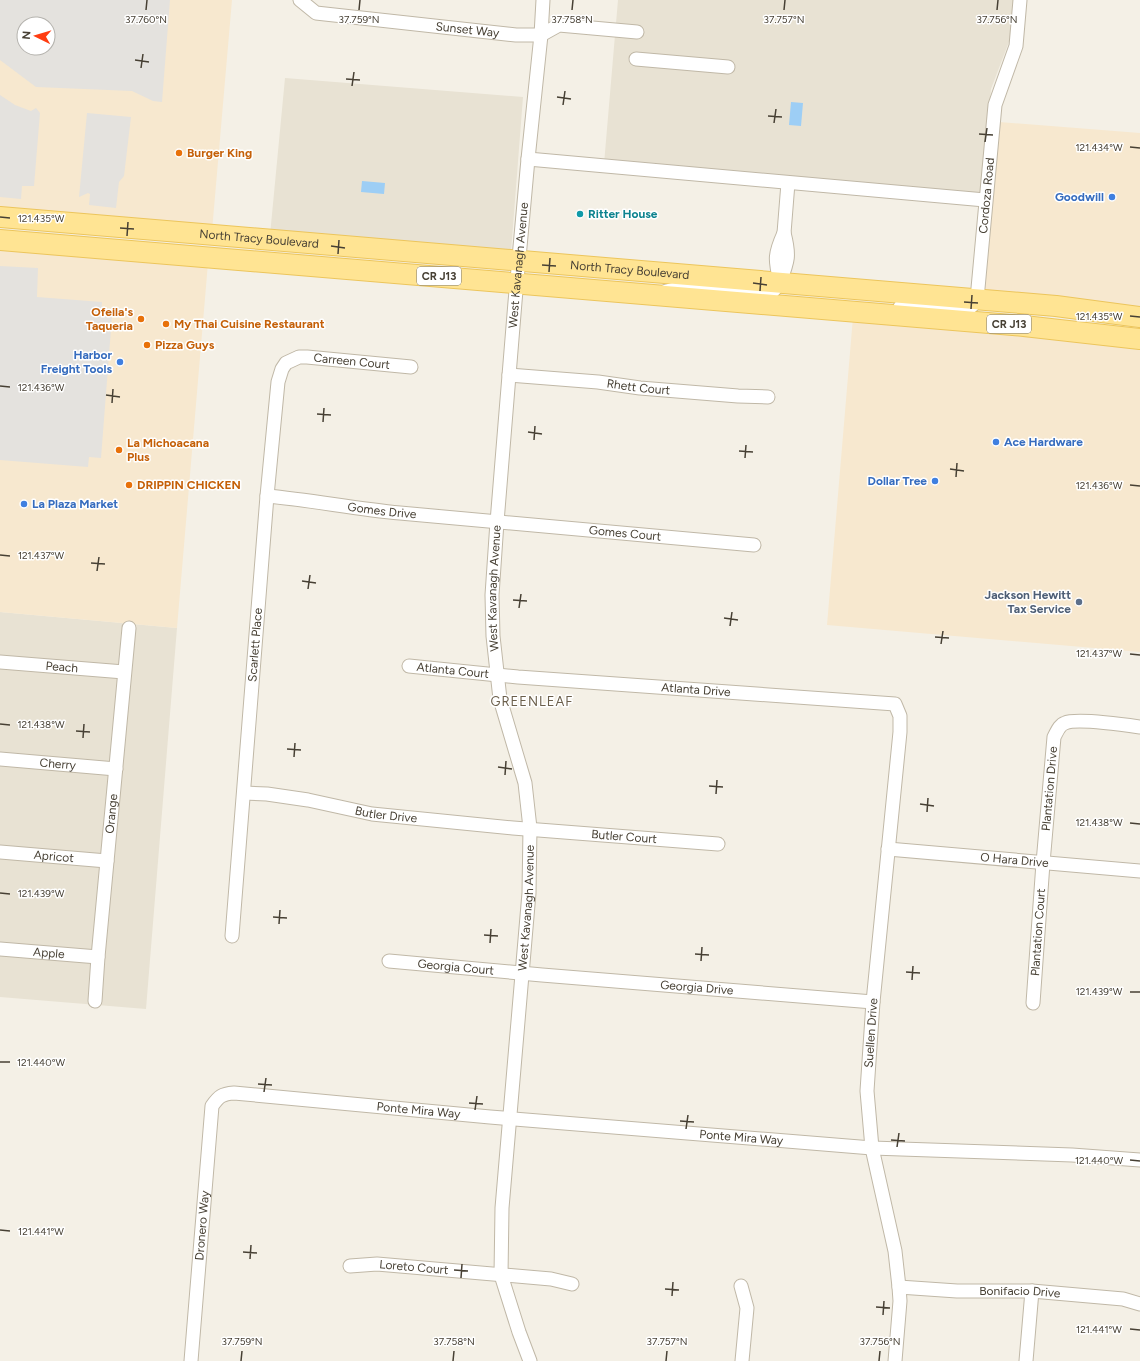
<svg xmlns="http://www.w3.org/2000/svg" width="1140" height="1361" viewBox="0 0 1140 1361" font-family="Figtree,sans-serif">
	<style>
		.residential { fill: #e8e2d3 }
		.commercial { fill: #f7e8cf; fill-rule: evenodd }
		.parking { fill: #e4e2de; fill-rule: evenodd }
		.water { fill: #9dcef5 }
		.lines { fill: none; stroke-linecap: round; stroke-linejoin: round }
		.minor-casing { stroke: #c0b8a7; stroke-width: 15 }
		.primary-casing { stroke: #ecc55c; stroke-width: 22 }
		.minor { stroke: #fff; stroke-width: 13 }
		.primary { stroke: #ffe493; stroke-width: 20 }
		.ticks { fill: none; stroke: #474034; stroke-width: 1.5 }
		.food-dot { fill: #e8710a; stroke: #fff; stroke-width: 1.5 }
		.shop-dot { fill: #3f7fe0; stroke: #fff; stroke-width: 1.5 }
		.culture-dot { fill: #0f9aa8; stroke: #fff; stroke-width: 1.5 }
		.service-dot { fill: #5c6f8a; stroke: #fff; stroke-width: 1.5 }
		.labels { text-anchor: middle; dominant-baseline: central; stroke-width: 3; stroke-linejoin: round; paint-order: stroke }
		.shield { fill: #fff; stroke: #7e7971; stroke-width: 1 }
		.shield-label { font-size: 11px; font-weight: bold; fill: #474034 }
		.street-label { font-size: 12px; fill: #474034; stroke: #fff }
		.food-label { font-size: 12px; font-weight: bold; fill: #c56008; stroke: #fff; text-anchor: start }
		.shop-label { font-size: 12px; font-weight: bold; fill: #366cbe; stroke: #fff; text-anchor: end }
		.culture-label { font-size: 12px; font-weight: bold; fill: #0d838f; stroke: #fff; text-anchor: start }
		.service-label { font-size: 12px; font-weight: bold; fill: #4e5e75; stroke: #fff; text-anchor: end }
		.neighbourhood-label { font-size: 13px; letter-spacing: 1px; fill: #6b5f4b; stroke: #fff }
		.ticks-label { font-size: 10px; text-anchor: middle; fill: #474034; stroke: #fff; stroke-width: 3; stroke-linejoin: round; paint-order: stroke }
	</style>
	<rect width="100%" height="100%" fill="#f4f0e6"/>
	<!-- residential -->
	<g class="residential">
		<path d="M618,0H1013L1010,39L991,89L981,197L604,164Z"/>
		<path d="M285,78L523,97L511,252L270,235Z"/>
		<path d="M0,612L177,628L146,1009L0,997Z"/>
	</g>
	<!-- commercial -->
	<g class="commercial">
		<path d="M0,0H232L212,231L0,213ZM24,24H48V48H24Z"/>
		<path d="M999,122L1140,133V313L983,297Z"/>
		<path d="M0,246L208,263L177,628L0,612Z"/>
		<path d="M853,317L1140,345V652L827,625Z"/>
	</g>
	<!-- parking -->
	<g class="parking">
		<path d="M0,0H170L162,102L153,101L132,91L36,87L0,60ZM24,24H48V48H24Z"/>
		<path d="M0,95L15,105L31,111L36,108L40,113L34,186H22L21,199L0,197Z"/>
		<path d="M87,113L131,117L124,176L119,182L116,208L89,205L90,194L88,193L79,197Z"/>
		<path d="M0,266L38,268L37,297L102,302L101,314L112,316L101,458L89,457L88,467L0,460Z"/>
	</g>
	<!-- water -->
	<g class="water">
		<path d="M791,102L803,103L801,126L789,125Z"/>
		<path d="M362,181L385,183L384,194L361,192Z"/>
	</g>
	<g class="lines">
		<!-- minor casing -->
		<g class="minor-casing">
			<g id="minor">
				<path id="s1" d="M300,0L316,13L516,35H541L559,25L637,32"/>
				<path d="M636,59L728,67"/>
				<path d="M528,159L985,200"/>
				<path d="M784,233C790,256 788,261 780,282C775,260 774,255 784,233Z"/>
				<path d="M784,233L788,183"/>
				<path d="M666,291L684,287L764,293C773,293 775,290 780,282"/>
				<path id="s2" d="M900,307L964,309C971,308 973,306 977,299L995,105L1016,46L1020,0"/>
				<path id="s3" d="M509,375L598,382L640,388L738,396L768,397"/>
				<path id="s4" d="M267,496C312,500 355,509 400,513L754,545"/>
				<path id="s5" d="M0,662L124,672"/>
				<path id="s6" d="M409,666L518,677L895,704L900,716V732L873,1002L867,1091L872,1148L895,1251L899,1287L900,1301L895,1361"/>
				<path id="s7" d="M0,759L116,769"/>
				<path id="s8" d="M244,793L267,794L308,800L372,814L513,828L718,844"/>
				<path id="s9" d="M888,849L1140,871"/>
				<path id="s10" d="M0,852L107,861"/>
				<path id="s11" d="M232,936L267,496L278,382L282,369L286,363L299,357H307L411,367"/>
				<path id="s12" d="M0,949L98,957"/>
				<path id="s13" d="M389,961L542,975L873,1002"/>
				<path id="s14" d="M95,1001L98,957L129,628"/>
				<path id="s15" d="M1033,1003L1043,863L1054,737C1057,732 1059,725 1065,723C1076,718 1126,725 1140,727"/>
				<path id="s16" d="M350,1266L377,1264L551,1279L572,1284"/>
				<path d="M741,1286L747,1308L742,1361"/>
				<path id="s17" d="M899,1287L957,1291H1032L1123,1299L1140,1304"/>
				<path id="s18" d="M191,1361L212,1106C219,1096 222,1094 234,1093L490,1117L872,1148L1072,1155L1140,1160"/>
				<path id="s19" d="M530,1361L519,1332L501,1275L502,1208L529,893L530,828L525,783L500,699L493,636L492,595L497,522L515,302L528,159L541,35L543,0"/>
				<path d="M1026,1361L1032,1291"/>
			</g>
		</g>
		<!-- primary casing -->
		<g class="primary-casing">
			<g id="primary">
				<path id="s20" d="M0,217L1056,306L1140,317"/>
				<path d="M0,240L1024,326L1140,339"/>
			</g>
		</g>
		<!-- minor -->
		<use href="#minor" class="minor"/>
		<!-- primary -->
		<use href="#primary" class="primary"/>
	</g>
	<!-- ticks -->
	<path class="ticks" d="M146,10L147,0M359,10L360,0M572,10L573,0M784,10L785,0M997,10L998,0M135,60L149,62M141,68L143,54M346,79L360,80M352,86L354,72M557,97L571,99M563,105L565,91M768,116L782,117M774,123L776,109M979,134L993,135M985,142L987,128M1130,147L1140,148M0,217L10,218M120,228L134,229M127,236L128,222M331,246L345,248M338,254L339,240M542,265L556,266M549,272L550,258M753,283L767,285M760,291L761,277M964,302L978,303M971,309L972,295M1130,316L1140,317M0,386L10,387M106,395L120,397M112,403L113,389M317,414L331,415M323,422L324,408M528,432L542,434M534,440L535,426M739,451L753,452M745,458L746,445M950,469L964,471M956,477L957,463M1130,485L1140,486M0,555L10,556M91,563L105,564M97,571L99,557M302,581L316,583M308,589L310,575M513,600L527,601M519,608L521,594M724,618L738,620M730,626L732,612M935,637L949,638M941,644L943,631M1130,654L1140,655M0,724L10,725M76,731L90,732M83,738L84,724M287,749L301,750M294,757L295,743M498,767L512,769M505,775L506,761M709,786L723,787M716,794L717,780M920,804L934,806M927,812L928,798M1130,823L1140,824M0,893L10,894M273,917L287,918M279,924L280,910M484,935L498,936M490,943L491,929M695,954L709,955M701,961L702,947M906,972L920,973M912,980L913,966M1130,992H1140M0,1062H10M258,1084L272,1085M264,1092L266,1078M469,1103L483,1104M475,1110L477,1096M680,1121L694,1122M686,1129L688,1115M891,1140L905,1141M897,1147L899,1133M1130,1160L1140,1161M0,1230L10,1231M243,1252L257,1253M250,1259L251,1245M454,1270L468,1271M461,1278L462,1264M665,1289L679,1290M672,1296L673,1282M876,1307L890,1308M883,1315L884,1301M1130,1329L1140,1330M241,1361L242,1351M453,1361L454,1351M666,1361L667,1351M879,1361L880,1351"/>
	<!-- markers -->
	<g class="food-dot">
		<circle cx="179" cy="153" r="4"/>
		<circle cx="141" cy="319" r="4"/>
		<circle cx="166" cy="324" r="4"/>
		<circle cx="147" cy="345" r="4"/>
		<circle cx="119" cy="450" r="4"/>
		<circle cx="129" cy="485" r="4"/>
	</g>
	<g class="shop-dot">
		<circle cx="1112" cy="197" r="4"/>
		<circle cx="120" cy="362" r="4"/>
		<circle cx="996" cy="442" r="4"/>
		<circle cx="935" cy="481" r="4"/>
		<circle cx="24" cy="504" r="4"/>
	</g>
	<circle class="culture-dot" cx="580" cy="214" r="4"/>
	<circle class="service-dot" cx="1079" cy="602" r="4"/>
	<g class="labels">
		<!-- shield labels -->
		<g class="shield">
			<rect x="417" y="267" width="44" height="18" rx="3"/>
			<rect x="987" y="315" width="44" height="18" rx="3"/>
		</g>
		<g class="shield-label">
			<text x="439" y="276">CR J13</text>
			<text x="1009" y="324">CR J13</text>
		</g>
		<!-- street labels -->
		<g class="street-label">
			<text stroke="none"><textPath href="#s1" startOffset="173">Sunset Way</textPath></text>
			<text stroke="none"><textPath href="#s2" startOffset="185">Cordoza Road</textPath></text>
			<text stroke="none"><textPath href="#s20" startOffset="260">North Tracy Boulevard</textPath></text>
			<text stroke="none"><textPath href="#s19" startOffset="1107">West Kavanagh Avenue</textPath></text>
			<text stroke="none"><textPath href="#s20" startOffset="632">North Tracy Boulevard</textPath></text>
			<text stroke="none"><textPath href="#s11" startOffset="644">Carreen Court</textPath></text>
			<text stroke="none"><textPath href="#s3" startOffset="130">Rhett Court</textPath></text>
			<text stroke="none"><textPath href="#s4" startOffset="116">Gomes Drive</textPath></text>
			<text stroke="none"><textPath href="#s4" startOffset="360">Gomes Court</textPath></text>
			<text stroke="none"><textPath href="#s19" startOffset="783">West Kavanagh Avenue</textPath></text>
			<text stroke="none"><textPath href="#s11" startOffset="292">Scarlett Place</textPath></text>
			<text stroke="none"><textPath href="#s5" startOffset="62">Peach</textPath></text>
			<text stroke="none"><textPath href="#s6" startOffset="44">Atlanta Court</textPath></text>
			<text stroke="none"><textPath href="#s6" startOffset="288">Atlanta Drive</textPath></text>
			<text stroke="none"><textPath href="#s7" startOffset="58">Cherry</textPath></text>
			<text stroke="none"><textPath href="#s15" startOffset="215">Plantation Drive</textPath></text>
			<text stroke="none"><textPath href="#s14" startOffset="188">Orange</textPath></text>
			<text stroke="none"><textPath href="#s8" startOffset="144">Butler Drive</textPath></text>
			<text stroke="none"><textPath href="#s8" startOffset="383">Butler Court</textPath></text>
			<text stroke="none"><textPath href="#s10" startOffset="54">Apricot</textPath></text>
			<text stroke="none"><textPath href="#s9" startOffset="127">O Hara Drive</textPath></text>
			<text stroke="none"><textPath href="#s19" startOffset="459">West Kavanagh Avenue</textPath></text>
			<text stroke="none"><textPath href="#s15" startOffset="71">Plantation Court</textPath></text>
			<text stroke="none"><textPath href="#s12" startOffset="49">Apple</textPath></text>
			<text stroke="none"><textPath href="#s13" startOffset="67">Georgia Court</textPath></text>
			<text stroke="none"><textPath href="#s13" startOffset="309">Georgia Drive</textPath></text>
			<text transform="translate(871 1033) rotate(-86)">Suellen Drive</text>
			<text stroke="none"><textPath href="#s18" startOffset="468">Ponte Mira Way</textPath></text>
			<text stroke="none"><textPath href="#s18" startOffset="792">Ponte Mira Way</textPath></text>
			<text stroke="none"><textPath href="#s18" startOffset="136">Dronero Way</textPath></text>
			<text stroke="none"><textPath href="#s16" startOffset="64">Loreto Court</textPath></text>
			<text stroke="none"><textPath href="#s17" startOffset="121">Bonifacio Drive</textPath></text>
		</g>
		<!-- food labels -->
		<g class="food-label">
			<text x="187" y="153">Burger King</text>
			<text x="133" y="312" text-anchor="end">Ofeila's<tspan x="133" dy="14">Taqueria</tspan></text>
			<text x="174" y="324">My Thai Cuisine Restaurant</text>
			<text x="155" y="345">Pizza Guys</text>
			<text x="127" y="443">La Michoacana<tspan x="127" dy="14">Plus</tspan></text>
			<text x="137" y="485">DRIPPIN CHICKEN</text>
		</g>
		<!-- shop labels -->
		<g class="shop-label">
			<text x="1104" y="197">Goodwill</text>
			<text x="112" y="355">Harbor<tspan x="112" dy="14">Freight Tools</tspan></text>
			<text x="1004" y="442" text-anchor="start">Ace Hardware</text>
			<text x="927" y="481">Dollar Tree</text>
			<text x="32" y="504" text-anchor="start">La Plaza Market</text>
		</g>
		<!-- culture labels -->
		<g class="culture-label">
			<text x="588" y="214">Ritter House</text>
		</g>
		<!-- service labels -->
		<g class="service-label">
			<text x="1071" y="595">Jackson Hewitt<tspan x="1071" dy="14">Tax Service</tspan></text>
		</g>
		<!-- neighbourhood labels -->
		<g class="neighbourhood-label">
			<text x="532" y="701">GREENLEAF</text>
		</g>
	</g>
	<g class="ticks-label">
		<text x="146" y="23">37.760°N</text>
		<text x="359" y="23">37.759°N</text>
		<text x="572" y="23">37.758°N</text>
		<text x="784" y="23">37.757°N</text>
		<text x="997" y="23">37.756°N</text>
		<text x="1099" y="151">121.434°W</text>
		<text x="41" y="222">121.435°W</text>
		<text x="1099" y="320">121.435°W</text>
		<text x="41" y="391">121.436°W</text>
		<text x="1099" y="489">121.436°W</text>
		<text x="41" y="559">121.437°W</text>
		<text x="1099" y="657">121.437°W</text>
		<text x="41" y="728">121.438°W</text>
		<text x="1099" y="826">121.438°W</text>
		<text x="41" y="897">121.439°W</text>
		<text x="1099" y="995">121.439°W</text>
		<text x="41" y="1066">121.440°W</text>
		<text x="1099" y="1164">121.440°W</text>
		<text x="41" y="1235">121.441°W</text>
		<text x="1099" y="1333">121.441°W</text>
		<text x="242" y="1345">37.759°N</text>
		<text x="454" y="1345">37.758°N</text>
		<text x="667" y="1345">37.757°N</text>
		<text x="880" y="1345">37.756°N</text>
	</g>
	<!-- north arrow -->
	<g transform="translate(36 36) rotate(275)"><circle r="19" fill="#ffffff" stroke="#b5b3ae"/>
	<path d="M0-3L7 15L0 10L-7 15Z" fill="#ff3d11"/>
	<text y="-6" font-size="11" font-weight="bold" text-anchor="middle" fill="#474034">N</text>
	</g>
</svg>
